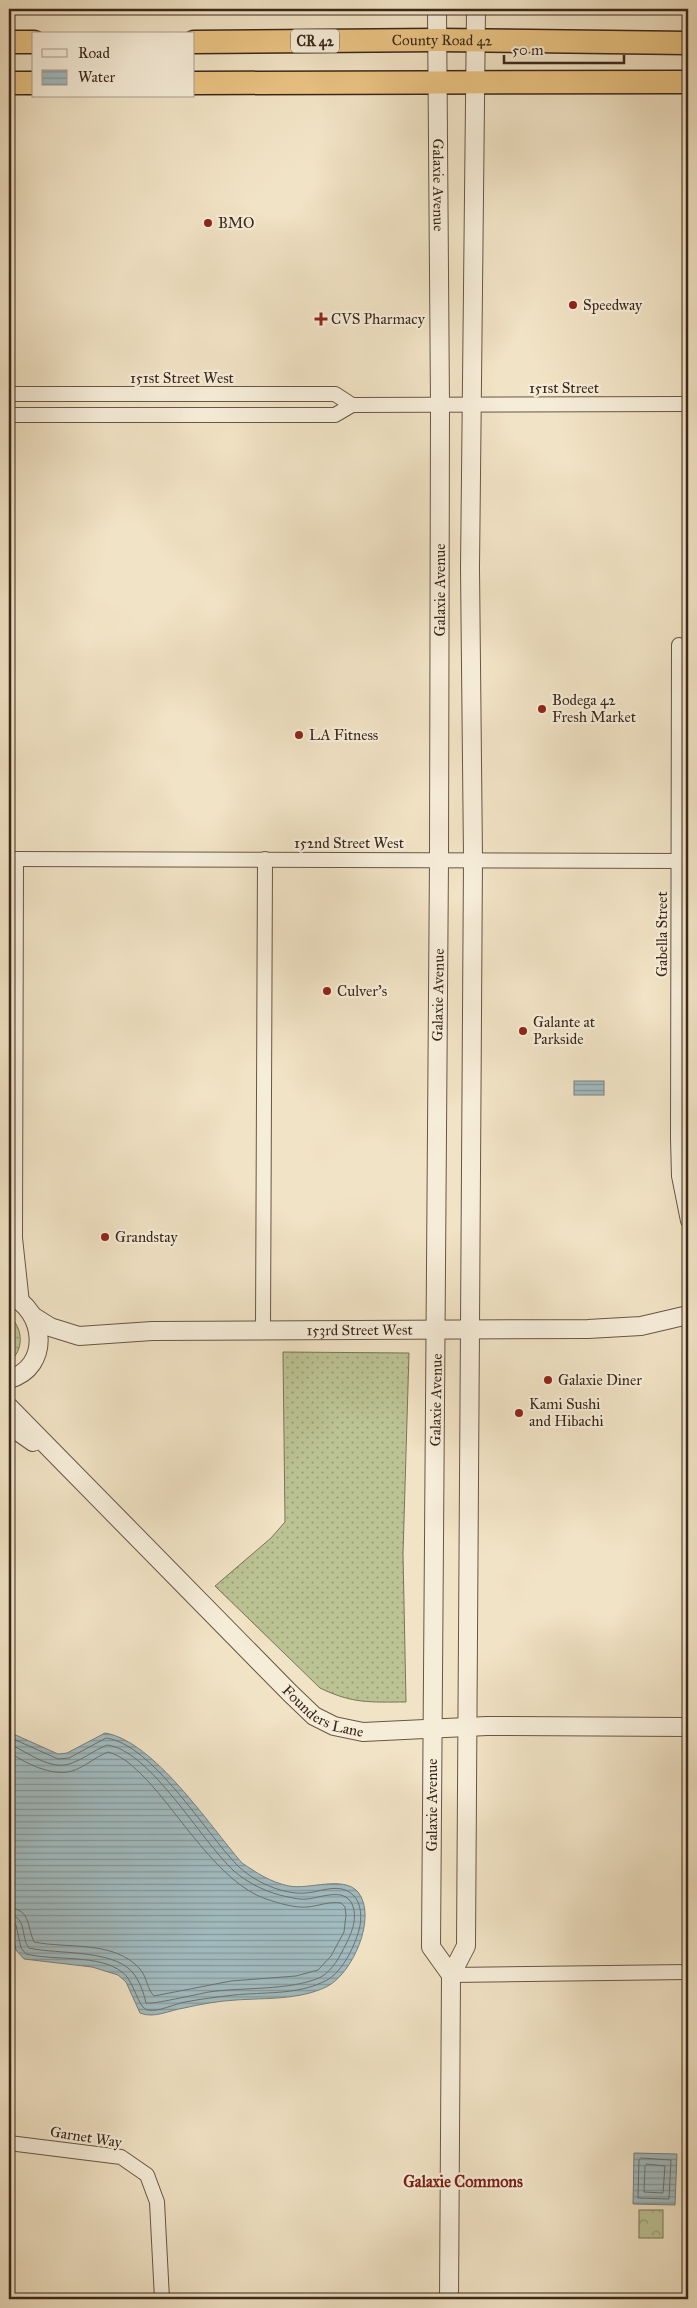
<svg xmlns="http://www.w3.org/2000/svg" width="697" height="2308" viewBox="0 0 697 2308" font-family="'IM FELL Great Primer',serif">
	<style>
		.grass { fill: url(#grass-dots); stroke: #7a7557 }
		.park { fill: url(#park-crowns); stroke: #7a7557 }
		.water { fill: url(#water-rules); stroke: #78807e }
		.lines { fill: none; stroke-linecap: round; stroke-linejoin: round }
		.shore { stroke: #6e716d; stroke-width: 1 }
		.minor-casing { stroke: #685645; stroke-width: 16 }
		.tertiary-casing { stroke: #685645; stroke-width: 20 }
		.trunk-casing { stroke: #3a271a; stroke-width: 25 }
		.minor { stroke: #f6edd9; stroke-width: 14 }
		.tertiary { stroke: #f6edd9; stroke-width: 18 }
		.trunk { stroke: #e8c282; stroke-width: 22 }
		.poi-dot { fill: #8f2418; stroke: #f6edd9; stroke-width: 2 }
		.labels { text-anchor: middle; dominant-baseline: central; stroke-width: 4.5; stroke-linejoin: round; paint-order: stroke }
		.shield { fill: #f6edd9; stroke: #726253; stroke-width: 1 }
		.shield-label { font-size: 14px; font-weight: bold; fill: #3a271a }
		.street-label { font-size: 15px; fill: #3a271a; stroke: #f6edd9 }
		.poi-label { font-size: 15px; fill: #3a271a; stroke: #f6edd9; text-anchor: start }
		.neighbourhood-label { font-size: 16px; font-weight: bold; fill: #7a1f14; stroke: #f6edd9 }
	</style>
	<defs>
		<pattern id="grass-dots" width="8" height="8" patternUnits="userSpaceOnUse" patternTransform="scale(1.25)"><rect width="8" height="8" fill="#bbc394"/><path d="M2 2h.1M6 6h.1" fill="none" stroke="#999e78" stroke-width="1.8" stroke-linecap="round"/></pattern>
		<pattern id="park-crowns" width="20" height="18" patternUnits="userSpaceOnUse" patternTransform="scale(1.25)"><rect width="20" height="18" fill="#bbc394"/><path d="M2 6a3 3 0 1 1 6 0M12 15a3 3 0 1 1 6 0" fill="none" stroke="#999e78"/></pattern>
		<pattern id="water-rules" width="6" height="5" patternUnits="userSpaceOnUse" patternTransform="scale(1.25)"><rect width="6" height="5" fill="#a1bbc0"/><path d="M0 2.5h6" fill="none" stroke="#84989b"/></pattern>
	</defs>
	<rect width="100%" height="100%" fill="#f1e3c5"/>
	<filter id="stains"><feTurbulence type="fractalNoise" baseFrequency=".004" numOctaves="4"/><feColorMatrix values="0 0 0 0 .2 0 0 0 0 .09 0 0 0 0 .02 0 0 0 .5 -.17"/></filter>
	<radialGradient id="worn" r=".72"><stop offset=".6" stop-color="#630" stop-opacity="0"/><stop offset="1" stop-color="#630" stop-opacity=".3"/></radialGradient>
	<!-- grass -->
	<g class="grass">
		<path d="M9,1316C24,1328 24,1351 9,1362Z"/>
		<path d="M283,1352L409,1353L403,1554L406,1702C370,1702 353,1704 320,1688L215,1586L271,1538L285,1522Z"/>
	</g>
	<!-- park -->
	<rect class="park" x="639" y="2210" width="24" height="28"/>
	<!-- water -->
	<g class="water">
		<rect x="574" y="1081" width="30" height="14"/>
		<path d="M9,1732L58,1754L67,1753L105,1733C154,1741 209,1825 242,1863C257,1873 270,1882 289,1886C309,1890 343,1875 358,1892C378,1917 352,1975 326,1987C299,2000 265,1998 236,2000C219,2001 201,2004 184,2008C170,2010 154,2019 140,2013L126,1982L118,1975L92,1967L24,1959L16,1950L9,1917Z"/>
		<path d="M634,2153L677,2154L675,2205L633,2204Z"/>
	</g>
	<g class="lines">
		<!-- shore -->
		<g class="shore">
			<path d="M9,1737L58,1759L69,1758L106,1738C152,1744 205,1832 237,1865C253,1881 282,1895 306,1893C320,1892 340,1882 353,1895C362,1903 362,1920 359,1930C354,1948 341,1975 323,1982C296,1995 263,1992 234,1995C217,1997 201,1999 185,2002C174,2004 159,2012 148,2010C138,2009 134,1980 122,1972C99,1954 54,1961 26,1954L21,1948L16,1925L9,1921"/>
			<path d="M9,1744C27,1751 50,1772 72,1763C84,1759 94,1750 107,1745C150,1750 201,1841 234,1871C249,1884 268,1893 288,1897C294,1898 301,1900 307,1899C320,1898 344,1887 352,1904C358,1918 352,1932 346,1944C340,1956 333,1970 321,1977C291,1991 242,1987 209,1992C198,1994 151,2005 146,2003C144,1994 141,1985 136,1977C119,1948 58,1955 29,1948C20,1937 28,1917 9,1915"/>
			<path d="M9,1752C25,1763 52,1777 72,1771C85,1767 95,1757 108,1752C123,1756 134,1767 145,1778C179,1813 219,1883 266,1899C278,1903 294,1908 307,1907C319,1906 329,1901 341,1903L345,1907L346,1915L344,1932L331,1956L318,1970L296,1976L231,1981L154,1996C147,1989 147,1977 140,1969C114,1940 69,1949 34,1942C27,1927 31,1909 9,1908"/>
			<path d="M641,2158L671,2160L669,2199L638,2198L639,2160Z"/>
			<path d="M647,2164L665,2166L663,2193L644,2192L645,2167Z"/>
		</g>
		<!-- minor casing -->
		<g class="minor-casing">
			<g id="minor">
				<path d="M9,394H335L352,405"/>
				<path d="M9,415H335L352,405L688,404"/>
				<path d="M679,645L678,1138L679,1176L688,1221"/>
				<path d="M9,859L688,861"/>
				<path d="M16,859L15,1238L22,1303"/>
				<path d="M263,1330L265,859"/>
				<path d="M451,1975L688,1972"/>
				<path d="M9,2143L121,2157L147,2175L157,2202L162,2299"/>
			</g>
		</g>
		<!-- tertiary casing -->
		<g class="tertiary-casing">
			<g id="tertiary">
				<path id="s1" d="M437,9L440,405L439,859L431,1947L451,1975"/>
				<path d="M9,1295C46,1310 51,1368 9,1379"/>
				<path id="s2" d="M34,1317L50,1327L79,1336L152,1331L588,1329L641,1326L688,1315"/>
				<path id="s3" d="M9,1407L290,1693L314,1716L334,1726L363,1732L487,1726L688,1727"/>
				<path d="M9,1425L33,1442"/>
				<path d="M449,2299L451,1975L466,1946L473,859L470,568L476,9"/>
			</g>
		</g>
		<!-- trunk casing -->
		<g class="trunk-casing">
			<g id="trunk">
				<path d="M9,42H34"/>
				<path id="s4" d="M194,42L437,40L688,43"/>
				<path d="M9,83H34"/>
				<path d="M194,83L688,82"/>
			</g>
		</g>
		<!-- minor -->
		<use href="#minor" class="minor"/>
		<!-- tertiary -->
		<use href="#tertiary" class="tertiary"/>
		<!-- trunk -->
		<use href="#trunk" class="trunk"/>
	</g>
	<!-- markers -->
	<g class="poi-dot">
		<circle cx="208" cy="223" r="5"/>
		<circle cx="573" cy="305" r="5"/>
		<path d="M318.5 311.5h5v5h5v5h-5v5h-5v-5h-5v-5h5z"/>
		<circle cx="542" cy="709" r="5"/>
		<circle cx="299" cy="735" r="5"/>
		<circle cx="327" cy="991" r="5"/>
		<circle cx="523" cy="1031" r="5"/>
		<circle cx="105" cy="1237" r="5"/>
		<circle cx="548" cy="1380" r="5"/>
		<circle cx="519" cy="1413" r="5"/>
	</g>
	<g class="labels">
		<!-- shield labels -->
		<rect class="shield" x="291" y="29.5" width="48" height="23" rx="4"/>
		<g class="shield-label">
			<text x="315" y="41">CR 42</text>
		</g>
		<!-- street labels -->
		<g class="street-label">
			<text stroke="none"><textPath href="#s4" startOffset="248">County Road 42</textPath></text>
			<text stroke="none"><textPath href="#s1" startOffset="176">Galaxie Avenue</textPath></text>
			<text x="182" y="378">151st Street West</text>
			<text x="564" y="388">151st Street</text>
			<text transform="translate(440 590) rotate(-90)">Galaxie Avenue</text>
			<text x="349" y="843">152nd Street West</text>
			<text transform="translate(662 934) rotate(-90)">Gabella Street</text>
			<text transform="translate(438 995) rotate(-89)">Galaxie Avenue</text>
			<text stroke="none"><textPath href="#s2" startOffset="330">153rd Street West</textPath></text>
			<text transform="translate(436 1400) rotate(-89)">Galaxie Avenue</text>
			<text stroke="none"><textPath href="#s3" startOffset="440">Founders Lane</textPath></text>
			<text transform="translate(432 1805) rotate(-90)">Galaxie Avenue</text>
			<text transform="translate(86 2137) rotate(9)">Garnet Way</text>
		</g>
		<!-- poi labels -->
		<g class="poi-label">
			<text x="218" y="223">BMO</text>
			<text x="583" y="305">Speedway</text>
			<text x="331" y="319">CVS Pharmacy</text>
			<text x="552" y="700">Bodega 42<tspan x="552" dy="17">Fresh Market</tspan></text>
			<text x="309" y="735">LA Fitness</text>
			<text x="337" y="991">Culver's</text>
			<text x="533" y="1022">Galante at<tspan x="533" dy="17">Parkside</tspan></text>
			<text x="115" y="1237">Grandstay</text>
			<text x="558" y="1380">Galaxie Diner</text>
			<text x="529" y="1404">Kami Sushi<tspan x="529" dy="17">and Hibachi</tspan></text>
		</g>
		<!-- neighbourhood labels -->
		<g class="neighbourhood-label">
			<text x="463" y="2181">Galaxie Commons</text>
		</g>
	</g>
	<!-- margin -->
	<rect width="697" height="2308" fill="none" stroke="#f1e3c5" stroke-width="30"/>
	<rect x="10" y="10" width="677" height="2288" fill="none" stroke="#3a271a" stroke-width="2.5"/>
	<rect x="15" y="15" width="667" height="2278" fill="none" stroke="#3a271a"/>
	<!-- legend -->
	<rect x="32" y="32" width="162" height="65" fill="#f6edd9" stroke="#ab9e8d"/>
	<rect x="42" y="49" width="25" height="8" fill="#f6edd9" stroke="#ab9e8d"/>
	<text x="78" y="58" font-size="15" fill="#3a271a">Road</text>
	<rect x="42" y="70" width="25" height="15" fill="url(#water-rules)" stroke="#ab9e8d"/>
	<text x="78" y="82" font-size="15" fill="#3a271a">Water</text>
	<!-- scale -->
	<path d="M504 55v8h120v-8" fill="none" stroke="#3a271a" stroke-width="2.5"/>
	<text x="512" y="55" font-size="15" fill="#3a271a" stroke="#f6edd9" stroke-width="4" paint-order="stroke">50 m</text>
	<rect width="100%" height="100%" filter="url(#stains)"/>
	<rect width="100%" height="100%" fill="url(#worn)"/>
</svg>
